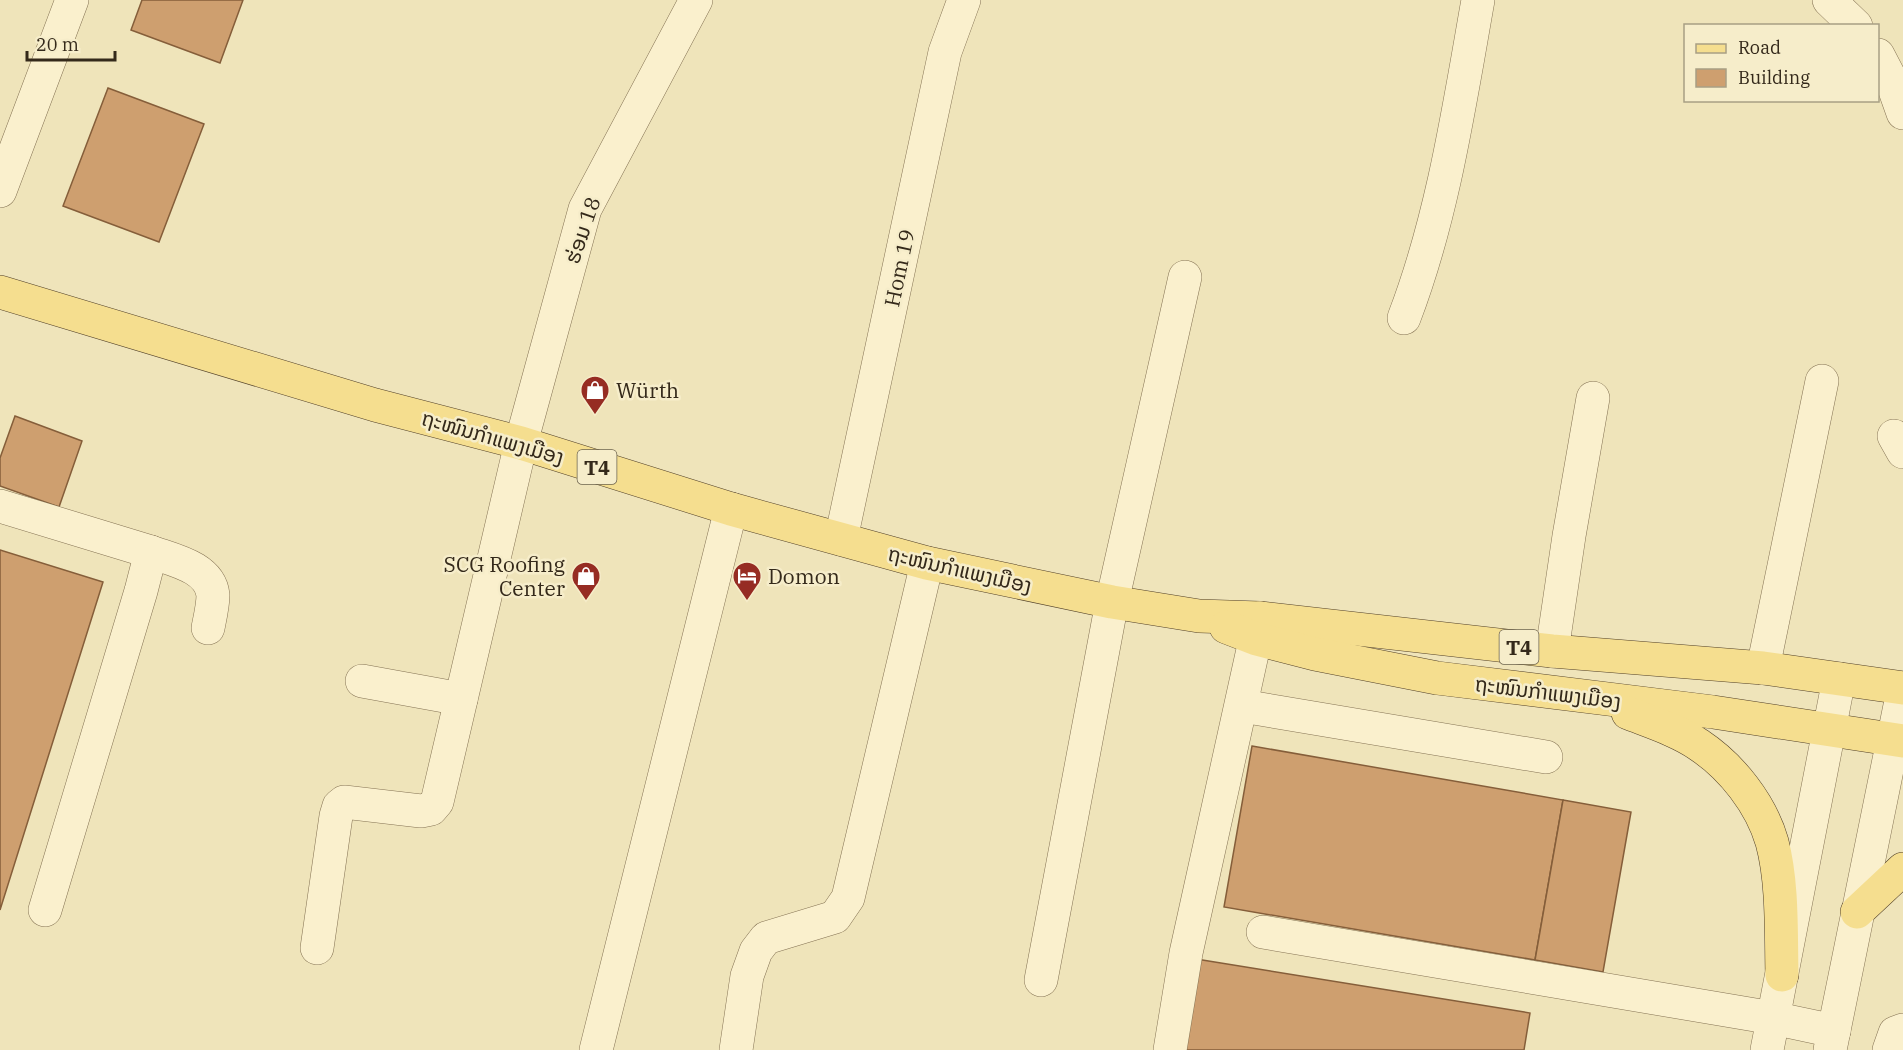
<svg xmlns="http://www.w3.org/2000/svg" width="1903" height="1050" viewBox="0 0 1903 1050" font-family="'IBM Plex Serif','Noto Sans Lao',serif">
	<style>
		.building { fill: #ce9f6f; stroke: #855e3a; stroke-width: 1.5 }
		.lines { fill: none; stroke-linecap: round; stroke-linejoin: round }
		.minor-casing { stroke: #857354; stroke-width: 34 }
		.major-casing { stroke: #524029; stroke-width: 34 }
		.minor { stroke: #faf0cd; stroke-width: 33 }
		.major { stroke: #f5de8f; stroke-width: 33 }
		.labels { text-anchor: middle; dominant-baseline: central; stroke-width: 5; stroke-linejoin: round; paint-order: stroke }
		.shield { fill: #f6edca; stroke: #6e644f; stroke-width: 1.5 }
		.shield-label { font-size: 20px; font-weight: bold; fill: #34291a }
		.street-label { font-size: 21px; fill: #34291a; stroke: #f6edca }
		.poi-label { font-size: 21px; fill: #34291a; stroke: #f6edca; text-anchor: start }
	</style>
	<rect width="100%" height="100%" fill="#efe4ba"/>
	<!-- building -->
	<g class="building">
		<path d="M142,0H243L220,63L131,30Z"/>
		<path d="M108,88L204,124L159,242L63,206Z"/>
		<path d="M15,416L82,441L59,507L0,486V458Z"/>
		<path d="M0,550L103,582L0,910Z"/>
		<path d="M1252,746L1563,800L1535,960L1224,907Z"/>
		<path d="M1563,800L1631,812L1603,972L1535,960Z"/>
		<path d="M1190,958L1530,1013L1524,1050H1174Z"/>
	</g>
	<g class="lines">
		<!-- minor casing -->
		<g class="minor-casing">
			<g id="minor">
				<path d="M1829,0L1856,26"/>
				<path d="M1878,55L1892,82L1903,113"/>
				<path d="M0,191L72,0"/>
				<path d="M1404,318C1443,216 1459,107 1478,0"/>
				<path d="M1894,436L1903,452"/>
				<path d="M0,506L151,552L141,591L45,910"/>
				<path d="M841,539L945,52L964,0"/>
				<path d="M151,552C173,560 210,567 213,595C213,605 210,618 208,628"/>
				<path d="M1552,651L1569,536L1593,398"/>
				<path d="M1763,668L1822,381"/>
				<path d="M362,681L461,699"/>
				<path d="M1242,706L1546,757"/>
				<path d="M1263,932L1773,1018L1834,1031"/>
				<path d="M317,948L336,816L339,806L344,802L421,811L431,809L437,802L521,443L585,209L696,0"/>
				<path d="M1041,980L1112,602L1185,277"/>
				<path d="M596,1050L731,509"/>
				<path d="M736,1050L747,976L756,951L766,938L835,917L848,898L927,563"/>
				<path d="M1170,1050L1186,953L1260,618"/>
				<path d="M1767,1050L1839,679"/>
				<path d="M1830,1050L1903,691"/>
				<path d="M1889,1050L1895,1033L1903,1030"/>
			</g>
		</g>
		<!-- major casing -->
		<g class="major-casing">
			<g id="major">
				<path d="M0,292L375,405L521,443L731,509L927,563L1112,602L1199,616L1260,618L1552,651L1763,668L1903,688"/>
				<path d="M1226,627L1257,639L1315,654L1437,678L1713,712L1903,741"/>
				<path d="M1628,713C1651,722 1679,731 1699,745C1732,767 1761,804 1772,842C1783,882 1781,934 1782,975"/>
				<path d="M1857,912L1903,869"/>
			</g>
		</g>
		<!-- minor -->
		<use href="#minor" class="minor"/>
		<!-- major -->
		<use href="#major" class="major"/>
	</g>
	<!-- icons -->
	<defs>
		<g id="shop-pin" transform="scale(1.5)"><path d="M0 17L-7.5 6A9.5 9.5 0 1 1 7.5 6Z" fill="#962c23" stroke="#f6edca"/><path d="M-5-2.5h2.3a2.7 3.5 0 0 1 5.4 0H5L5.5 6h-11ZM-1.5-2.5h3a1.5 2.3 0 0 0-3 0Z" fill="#fff"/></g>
		<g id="hotel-pin" transform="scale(1.5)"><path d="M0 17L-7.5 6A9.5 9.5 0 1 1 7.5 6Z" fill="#962c23" stroke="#f6edca"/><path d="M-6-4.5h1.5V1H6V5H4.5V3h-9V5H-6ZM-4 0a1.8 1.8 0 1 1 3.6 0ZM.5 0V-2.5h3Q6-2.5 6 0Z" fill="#fff"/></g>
	</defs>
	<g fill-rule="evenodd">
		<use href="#shop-pin" x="595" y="390"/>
		<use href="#shop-pin" x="586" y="576"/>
		<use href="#hotel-pin" x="747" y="576"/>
	</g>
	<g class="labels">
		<!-- shield labels -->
		<g class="shield">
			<rect x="577.5" y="450" width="39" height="34" rx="4.5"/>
			<rect x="1499.5" y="630" width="39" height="34" rx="4.5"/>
		</g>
		<g class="shield-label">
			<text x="597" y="467">T4</text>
			<text x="1519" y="647">T4</text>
		</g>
		<!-- street labels -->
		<g class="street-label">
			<text transform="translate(582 230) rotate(-71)">ຮ່ອມ 18</text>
			<text transform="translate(899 268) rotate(-78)">Hom 19</text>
			<text transform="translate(493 437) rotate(16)">ຖະໜົນກຳແພງເມືອງ</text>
			<text transform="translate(960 569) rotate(13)">ຖະໜົນກຳແພງເມືອງ</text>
			<text transform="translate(1548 692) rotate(7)">ຖະໜົນກຳແພງເມືອງ</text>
		</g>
		<!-- poi labels -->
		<g class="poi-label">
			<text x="616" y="390">Würth</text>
			<text x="565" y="564" text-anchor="end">SCG Roofing<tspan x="565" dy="24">Center</tspan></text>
			<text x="768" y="576">Domon</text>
		</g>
	</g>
	<!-- legend -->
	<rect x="1684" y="24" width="195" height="78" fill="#f6edca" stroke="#a89f84" stroke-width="1.5"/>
	<rect x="1696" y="44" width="30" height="9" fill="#f5de8f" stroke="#a89f84" stroke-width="1.5"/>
	<text x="1738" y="54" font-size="18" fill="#34291a">Road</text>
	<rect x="1696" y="69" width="30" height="18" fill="#ce9f6f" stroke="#a89f84" stroke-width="1.5"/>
	<text x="1738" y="84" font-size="18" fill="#34291a">Building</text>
	<!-- scale -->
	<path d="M27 51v9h88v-9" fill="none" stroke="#34291a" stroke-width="3"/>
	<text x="36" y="51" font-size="18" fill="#34291a" stroke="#f6edca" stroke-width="4.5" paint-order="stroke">20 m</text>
</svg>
